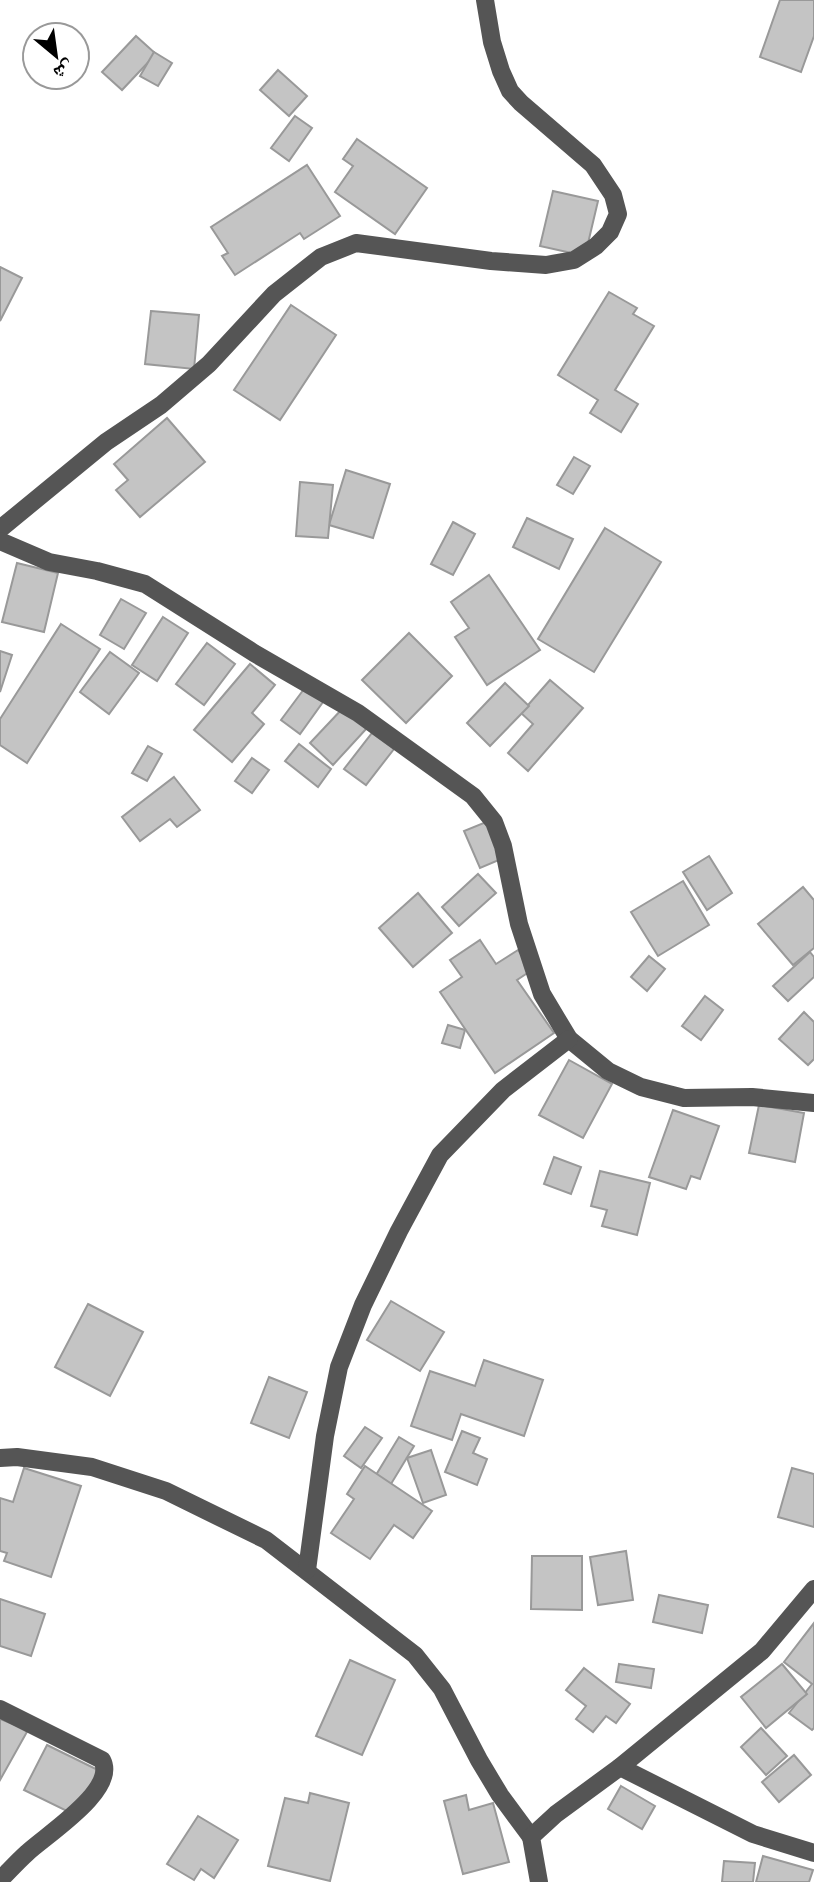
<svg xmlns="http://www.w3.org/2000/svg" width="814" height="1882" viewBox="0 0 814 1882" font-family="'Fira Sans Condensed','Noto Naskh Arabic',sans-serif">
	<style>
		.building { fill: #c4c4c4; stroke: #999; stroke-width: 2 }
		.lines { fill: none; stroke-linecap: round; stroke-linejoin: round }
		.minor { stroke: #555; stroke-width: 18 }
	</style>
	<rect width="100%" height="100%" fill="#fff"/>
	<!-- building -->
	<g class="building">
		<path d="M780,0H814V36L801,72L760,57Z"/>
		<path d="M136,36L156,54L122,90L102,72Z"/>
		<path d="M154,52L172,63L158,86L140,76Z"/>
		<path d="M278,70L307,96L289,116L260,90Z"/>
		<path d="M295,116L312,128L289,161L271,148Z"/>
		<path d="M357,139L427,188L395,234L335,192L353,166L343,159Z"/>
		<path d="M307,165L340,216L304,239L300,233L235,275L222,256L228,253L211,227Z"/>
		<path d="M553,191L598,201L585,256L540,246Z"/>
		<path d="M0,267L22,278L0,321Z"/>
		<path d="M609,292L637,308L633,314L654,326L615,390L638,404L621,432L590,413L598,400L558,375Z"/>
		<path d="M291,305L336,335L280,420L234,390Z"/>
		<path d="M151,311L199,315L194,369L145,364Z"/>
		<path d="M167,418L205,462L140,517L116,490L128,480L114,464Z"/>
		<path d="M574,457L590,466L573,494L557,485Z"/>
		<path d="M346,470L390,484L373,538L329,525Z"/>
		<path d="M300,482L333,485L328,538L296,536Z"/>
		<path d="M527,518L573,539L559,569L513,547Z"/>
		<path d="M453,522L475,534L453,575L431,564Z"/>
		<path d="M605,528L661,562L594,672L538,639Z"/>
		<path d="M17,563L58,573L44,632L2,622Z"/>
		<path d="M489,575L540,650L487,685L455,637L469,628L451,602Z"/>
		<path d="M121,599L146,613L124,649L100,635Z"/>
		<path d="M163,617L188,633L157,681L132,665Z"/>
		<path d="M61,624L100,649L27,763L0,745V719Z"/>
		<path d="M409,633L452,676L406,723L362,680Z"/>
		<path d="M207,643L235,664L204,705L176,684Z"/>
		<path d="M0,651L12,655L0,692Z"/>
		<path d="M110,652L139,673L109,714L80,692Z"/>
		<path d="M250,664L275,685L252,713L264,724L232,762L194,730Z"/>
		<path d="M550,680L583,708L528,771L508,753L533,724L521,713Z"/>
		<path d="M505,683L529,706L490,746L467,723Z"/>
		<path d="M304,689L323,702L300,734L281,720Z"/>
		<path d="M344,707L367,728L333,765L310,743Z"/>
		<path d="M372,733L394,749L366,785L344,769Z"/>
		<path d="M299,744L331,769L318,787L285,761Z"/>
		<path d="M148,746L162,754L147,781L132,773Z"/>
		<path d="M252,758L269,770L252,793L235,781Z"/>
		<path d="M174,777L200,810L177,827L170,819L140,841L122,817Z"/>
		<path d="M491,820L506,857L480,868L464,831Z"/>
		<path d="M709,856L732,893L707,910L683,872Z"/>
		<path d="M478,874L496,893L459,926L442,907Z"/>
		<path d="M683,881L709,925L658,956L631,912Z"/>
		<path d="M803,887L814,900V948L793,965L758,924Z"/>
		<path d="M418,893L452,933L413,967L379,928Z"/>
		<path d="M480,940L496,964L518,950L532,970L517,980L554,1033L495,1073L440,992L462,977L450,960Z"/>
		<path d="M810,952L814,957V977L788,1001L773,986Z"/>
		<path d="M649,956L665,969L647,991L631,977Z"/>
		<path d="M705,996L723,1010L701,1040L682,1026Z"/>
		<path d="M804,1012L814,1022V1059L808,1065L779,1039Z"/>
		<path d="M448,1025L465,1030L460,1048L442,1043Z"/>
		<path d="M569,1060L612,1084L583,1138L539,1115Z"/>
		<path d="M759,1105L804,1113L795,1162L749,1153Z"/>
		<path d="M673,1110L719,1126L700,1179L691,1176L686,1189L649,1177Z"/>
		<path d="M554,1157L581,1167L571,1194L544,1184Z"/>
		<path d="M600,1171L650,1183L637,1235L602,1226L607,1210L591,1206Z"/>
		<path d="M391,1301L444,1332L420,1371L367,1340Z"/>
		<path d="M88,1304L143,1332L110,1396L55,1367Z"/>
		<path d="M484,1360L543,1380L524,1436L461,1414L452,1440L411,1426L430,1371L475,1386Z"/>
		<path d="M269,1377L307,1392L289,1438L251,1423Z"/>
		<path d="M365,1427L382,1438L361,1468L344,1456Z"/>
		<path d="M462,1431L480,1438L473,1453L487,1459L477,1485L445,1472Z"/>
		<path d="M399,1437L414,1446L391,1484L376,1475Z"/>
		<path d="M431,1450L446,1495L423,1503L407,1458Z"/>
		<path d="M365,1466L432,1511L413,1538L394,1525L370,1559L331,1533L354,1499L347,1494Z"/>
		<path d="M24,1468L81,1486L51,1577L4,1561L7,1553L0,1551V1498L13,1502Z"/>
		<path d="M792,1468L814,1474V1527L778,1517Z"/>
		<path d="M626,1551L633,1600L598,1605L590,1557Z"/>
		<path d="M532,1556H582V1610L531,1609Z"/>
		<path d="M659,1595L708,1605L702,1633L653,1622Z"/>
		<path d="M0,1599L45,1614L31,1656L0,1646Z"/>
		<path d="M814,1623V1728L812,1730L789,1713L812,1684L784,1662Z"/>
		<path d="M350,1660L395,1680L362,1755L316,1736Z"/>
		<path d="M619,1664L654,1669L651,1688L616,1682Z"/>
		<path d="M782,1664L807,1694L766,1728L741,1697Z"/>
		<path d="M584,1668L630,1704L616,1723L606,1716L593,1732L576,1719L586,1706L566,1690Z"/>
		<path d="M0,1719L28,1730L0,1780Z"/>
		<path d="M761,1728L787,1756L766,1775L741,1747Z"/>
		<path d="M47,1745L100,1771L77,1816L24,1790Z"/>
		<path d="M794,1755L811,1775L779,1802L762,1782Z"/>
		<path d="M621,1786L655,1806L642,1829L608,1809Z"/>
		<path d="M310,1793L349,1803L330,1881L268,1866L285,1798L308,1803Z"/>
		<path d="M466,1795L469,1810L493,1803L509,1862L463,1874L444,1801Z"/>
		<path d="M198,1816L238,1840L214,1878L201,1869L194,1880L167,1864Z"/>
		<path d="M763,1856L813,1870L809,1882H756Z"/>
		<path d="M724,1861L755,1863L753,1882H722Z"/>
	</g>
	<g class="lines">
		<!-- minor -->
		<g class="minor">
			<path d="M0,529L106,442L161,405L209,364L274,294L321,257L356,243L491,261L546,265L574,260L596,246L610,232L618,214L613,195L593,165L521,103L510,91L501,71L492,42L485,0"/>
			<path d="M0,541L49,562L97,571L145,584L254,653L358,713L473,796L494,822L503,846L519,924L542,994L569,1039L608,1071L641,1087L684,1098L752,1097L814,1103"/>
			<path d="M0,1458L17,1457L92,1467L166,1491L266,1540L415,1655L442,1689L479,1760L500,1795L531,1837"/>
			<path d="M307,1570L325,1436L339,1367L363,1305L399,1231L440,1155L503,1090L569,1039"/>
			<path d="M0,1709L102,1760C118,1790 46,1835 27,1853C18,1861 9,1871 0,1880"/>
			<path d="M620,1767L753,1834L814,1853"/>
			<path d="M539,1882L531,1837L556,1814L620,1767L762,1651L814,1589"/>
		</g>
	</g>
	<!-- north arrow -->
	<g transform="translate(56 56) rotate(151)"><circle r="33" fill="#ffffff" stroke="#999999" stroke-width="2"/>
	<path d="M0-5L12 26L0 18L-12 26Z" fill="#000000"/>
	<text y="-10" font-size="19" font-weight="bold" text-anchor="middle" fill="#000000">ش</text>
	</g>
</svg>
